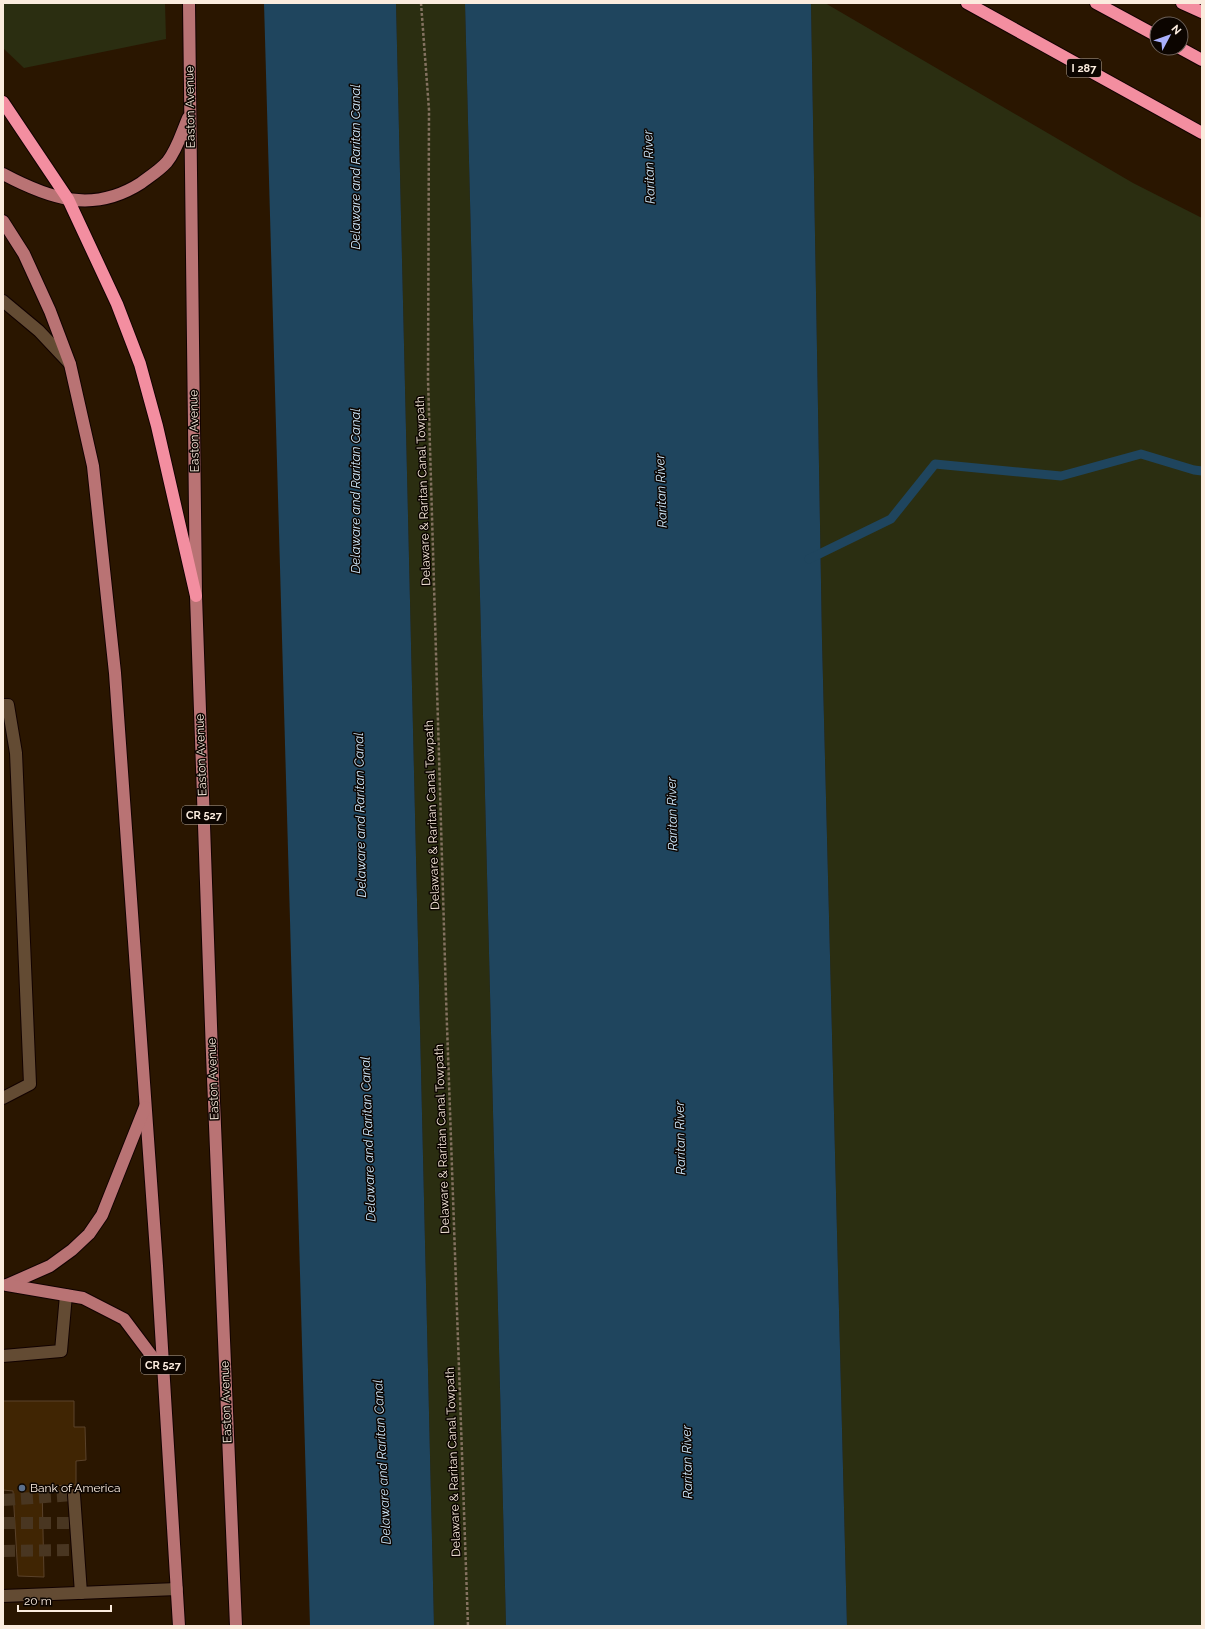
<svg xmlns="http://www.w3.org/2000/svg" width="1205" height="1629" viewBox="0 0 1205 1629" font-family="Raleway,sans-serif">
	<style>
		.green { fill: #2b2e11 }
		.water { fill: #1f455e }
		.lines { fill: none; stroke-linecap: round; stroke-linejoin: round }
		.stream { stroke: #1f455e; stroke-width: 9 }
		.building { fill: #402503; stroke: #5a422a }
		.minor-tunnel { stroke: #493621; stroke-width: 12; stroke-dasharray: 12 6; stroke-linecap: butt }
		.minor-casing { stroke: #120200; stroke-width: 14 }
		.major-casing { stroke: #120200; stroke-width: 14 }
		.highway-casing { stroke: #120200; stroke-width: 14 }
		.path { stroke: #847260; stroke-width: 2.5; stroke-dasharray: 3 2; stroke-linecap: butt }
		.minor { stroke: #634b33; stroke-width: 12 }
		.major { stroke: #b97374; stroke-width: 12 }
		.highway { stroke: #f38ea0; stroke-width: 12 }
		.service-dot { fill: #5c6f8a; stroke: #0c0500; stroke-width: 1.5 }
		.labels { text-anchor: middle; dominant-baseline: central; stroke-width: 3; stroke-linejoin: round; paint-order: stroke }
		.shield { fill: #0c0500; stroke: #b3a79b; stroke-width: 1 }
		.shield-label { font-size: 11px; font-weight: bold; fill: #fbecde }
		.street-label { font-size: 12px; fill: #fbecde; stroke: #0c0500 }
		.poi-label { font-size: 12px; fill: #fbecde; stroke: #0c0500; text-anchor: start }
		.water-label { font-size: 13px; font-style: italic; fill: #cce5f8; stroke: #0c0500 }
	</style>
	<rect width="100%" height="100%" fill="#2a1600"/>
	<!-- green -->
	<g class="green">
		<path d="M3,3H165L166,39L24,68L3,48Z"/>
		<path d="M396,3H465L506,1626H434Z"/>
		<path d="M811,3H825L1133,183L1202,218V1626H847L822,640Z"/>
	</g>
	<!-- water -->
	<g class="water">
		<path d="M264,3H396L434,1626H310Z"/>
		<path d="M465,3H811L822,640L847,1626H506Z"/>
	</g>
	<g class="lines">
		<!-- stream -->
		<path class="stream" d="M809,559L891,519L935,464L1061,476L1141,454L1194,470L1202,471"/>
	</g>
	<!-- building -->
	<path class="building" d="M3,1401H74V1427H85L86,1460L76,1461V1485L42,1486L44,1577L18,1576L13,1491L3,1490Z"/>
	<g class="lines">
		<!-- minor-tunnel -->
		<g class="minor-tunnel">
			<path d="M3,1500L74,1495"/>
			<path d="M3,1523H76"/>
			<path d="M3,1551L78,1550"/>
		</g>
		<!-- minor casing -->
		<g class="minor-casing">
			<g id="minor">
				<path d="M3,301L39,331L70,364"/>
				<path d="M3,705H8L16,753L30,1084L3,1098"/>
				<path d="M3,1356L61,1351L66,1295"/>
				<path d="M74,1495L81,1593"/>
				<path d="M3,1596L177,1589"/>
			</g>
		</g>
		<!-- major casing -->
		<g class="major-casing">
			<g id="major">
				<path d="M189,3L196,596L212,1054L236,1626"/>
				<path d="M3,174C50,199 93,214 141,183C149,177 160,170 167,162C177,150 182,132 188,118"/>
				<path d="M3,221L24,254L50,311L70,364L93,466L115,673L157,1266L179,1626"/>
				<path d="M7,1285L50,1266L72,1250L89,1234L102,1215L145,1107"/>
				<path d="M7,1285L83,1298L124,1319L163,1371"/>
			</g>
		</g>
		<!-- highway casing -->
		<g class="highway-casing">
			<g id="highway">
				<path d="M967,3L1202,133"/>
				<path d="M1096,3L1157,36"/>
				<path d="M1182,3L1202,12"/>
				<path d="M1180,48L1202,60"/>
				<path d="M3,102L68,199L117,304L140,364L157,426L196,596"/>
			</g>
		</g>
		<!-- path -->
		<path class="path" d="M421,3L429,110L428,379L446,997L468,1626"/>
		<!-- minor -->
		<use href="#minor" class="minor"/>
		<!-- major -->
		<use href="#major" class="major"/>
		<!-- highway -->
		<use href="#highway" class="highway"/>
	</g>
	<!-- markers -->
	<circle class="service-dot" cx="22" cy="1488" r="4"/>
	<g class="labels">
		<!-- shield labels -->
		<g class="shield">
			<rect x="1067" y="59" width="34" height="18" rx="3"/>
			<rect x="182" y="806" width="44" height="18" rx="3"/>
			<rect x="141" y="1356" width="44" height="18" rx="3"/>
		</g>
		<g class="shield-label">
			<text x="1084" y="68">I 287</text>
			<text x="204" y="815">CR 527</text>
			<text x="163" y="1365">CR 527</text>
		</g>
		<!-- street labels -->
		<g class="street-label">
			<text transform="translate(190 107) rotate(-91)">Easton Avenue</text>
			<text transform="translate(194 431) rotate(-91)">Easton Avenue</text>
			<text transform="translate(423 491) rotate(-92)">Delaware &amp; Raritan Canal Towpath</text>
			<text transform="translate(201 755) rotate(-92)">Easton Avenue</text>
			<text transform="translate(432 815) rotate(-92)">Delaware &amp; Raritan Canal Towpath</text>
			<text transform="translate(213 1079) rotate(-92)">Easton Avenue</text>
			<text transform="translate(442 1139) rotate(-92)">Delaware &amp; Raritan Canal Towpath</text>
			<text transform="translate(226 1402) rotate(-92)">Easton Avenue</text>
			<text transform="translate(453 1462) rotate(-92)">Delaware &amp; Raritan Canal Towpath</text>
		</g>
		<!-- poi labels -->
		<g class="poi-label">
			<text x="30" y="1488">Bank of America</text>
		</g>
		<!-- water labels -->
		<g class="water-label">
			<text transform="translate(355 167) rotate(-90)">Delaware and Raritan Canal</text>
			<text transform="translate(649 167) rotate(-92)">Raritan River</text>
			<text transform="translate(355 491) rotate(-90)">Delaware and Raritan Canal</text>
			<text transform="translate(661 491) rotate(-92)">Raritan River</text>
			<text transform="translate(672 814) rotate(-91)">Raritan River</text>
			<text transform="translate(360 815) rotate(-91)">Delaware and Raritan Canal</text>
			<text transform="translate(680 1138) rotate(-91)">Raritan River</text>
			<text transform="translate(368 1139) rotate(-92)">Delaware and Raritan Canal</text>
			<text transform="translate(382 1462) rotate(-93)">Delaware and Raritan Canal</text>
			<text transform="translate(687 1462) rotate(-91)">Raritan River</text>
		</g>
	</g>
	<!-- border -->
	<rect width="1205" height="1629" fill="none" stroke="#fbecde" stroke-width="8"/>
	<!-- north arrow -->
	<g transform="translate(1169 36) rotate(49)"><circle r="19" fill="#0c0500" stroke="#6c6159"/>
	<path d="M0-3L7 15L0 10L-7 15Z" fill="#aab0fb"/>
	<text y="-6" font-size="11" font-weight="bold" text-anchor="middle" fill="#fbecde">N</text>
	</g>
	<!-- scale -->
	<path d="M18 1605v6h93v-6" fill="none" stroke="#fbecde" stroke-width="2"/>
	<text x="24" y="1605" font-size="12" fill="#fbecde" stroke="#0c0500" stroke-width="3" paint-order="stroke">20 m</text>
</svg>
